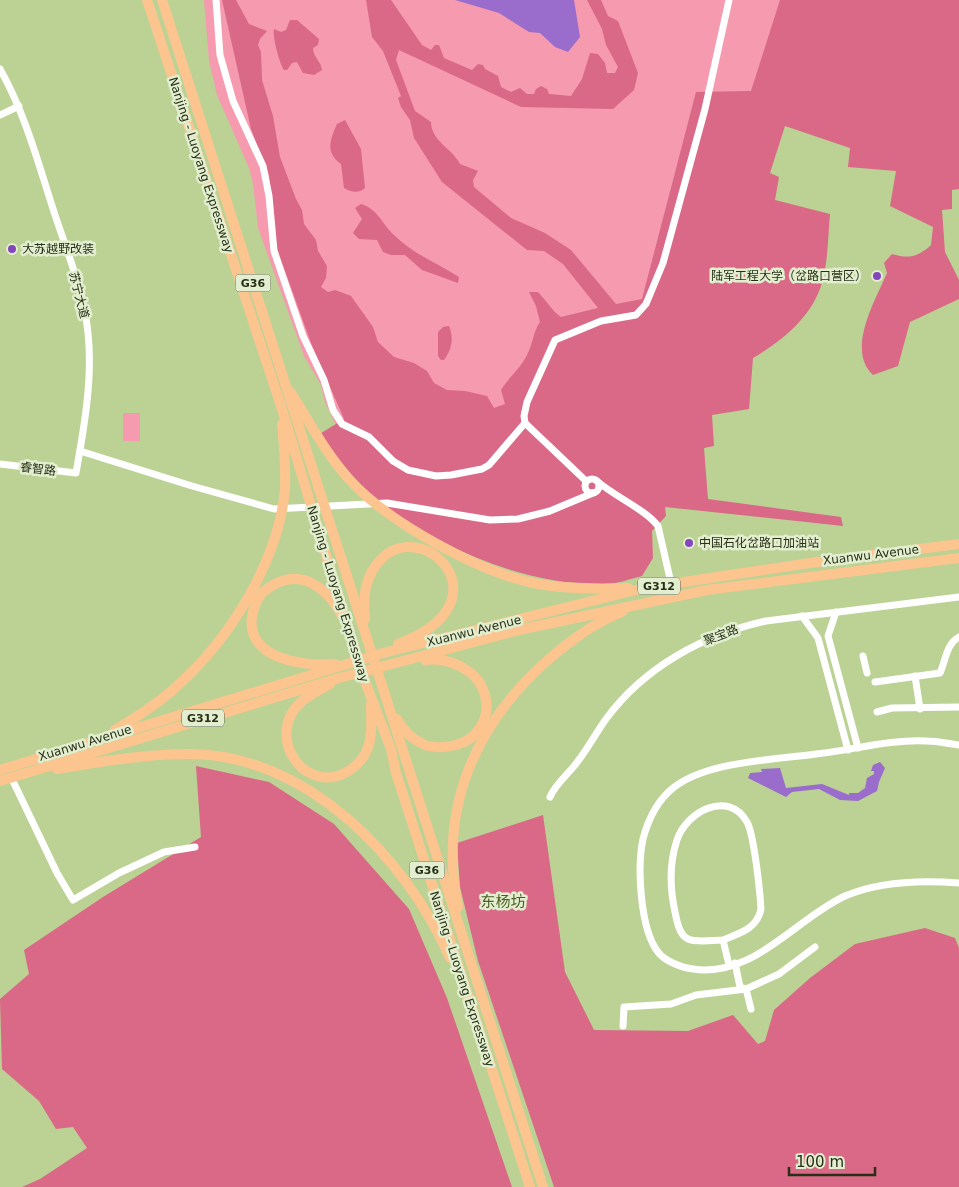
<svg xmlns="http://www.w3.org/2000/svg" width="959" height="1187" viewBox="0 0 959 1187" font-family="'DejaVu Sans','Noto Sans SC',sans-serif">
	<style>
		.green { fill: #f69aaf }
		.forest { fill: #da6887 }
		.water { fill: #9a6ccc }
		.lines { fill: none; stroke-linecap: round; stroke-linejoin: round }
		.minor { stroke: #fff; stroke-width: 7 }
		.highway { stroke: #fcc590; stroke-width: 10 }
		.poi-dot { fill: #8346bc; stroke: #e2eecf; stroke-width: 2 }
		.labels { text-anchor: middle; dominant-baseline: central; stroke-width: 5; stroke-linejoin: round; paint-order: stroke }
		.shield { fill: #e2eecf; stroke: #5f694e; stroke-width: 1 }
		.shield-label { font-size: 11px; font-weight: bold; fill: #273017 }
		.street-label { font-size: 12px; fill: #273017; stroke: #e2eecf }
		.poi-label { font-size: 12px; fill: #273017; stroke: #e2eecf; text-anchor: start }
		.quarter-label { font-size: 15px; fill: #4c5f24; stroke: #e2eecf }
	</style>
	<rect width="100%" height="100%" fill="#bbd294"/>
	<!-- green -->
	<g class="green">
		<path d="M204,0H787L674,309L545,405L354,463L325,402L321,385L304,356L258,228L253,184L249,168L217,95L209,61Z"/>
		<rect x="123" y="413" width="17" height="28"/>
	</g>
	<!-- forest -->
	<g class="forest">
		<path d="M222,0H236L249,24L267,31L260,39L258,45L261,52L262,80L273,116L280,157L296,199L302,210L304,224L316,240L318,251L327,266L326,278L321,287L328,292L335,290L351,296L373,327L378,342L394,357L414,363L427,371L434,383L447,390L465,391L487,396L494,408L505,404L501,390C508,378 521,368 527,355C533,344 533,332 540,322L536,306L529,292H538C546,300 552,311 561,317L598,308L563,264L544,251L527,250L442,182L414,138L410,120L401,107L398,98L401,96L383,51L372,37L366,0H391L422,45L431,50L435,45H439L444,58L472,70L478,64L483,65L485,69L498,76L501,87L511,92L520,88L527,94H534L536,89L541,86L547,89L549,94L571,96L582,79L590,53L598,54L605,63L607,73H615L618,67L606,45L602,29L587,0H601L608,16L618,21L638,73L634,90L613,109L521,107L399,50L396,60L415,111L431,122C431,141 452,148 460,164L478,171L473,180L474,187L511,218L545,233L571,250L616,304L642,299L696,92L751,91L780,0H959V189L952,190V209L942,210L945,252L959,280V299L910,322L898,366L873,375C846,350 875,301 887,273L884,263L892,254C909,259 918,257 931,245L933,227L890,206L896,171L848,167L850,148L785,126L770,173L779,177L775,200L830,214C828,236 828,262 822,283C812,317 782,341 753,358L749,409L712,415L714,446L704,448L708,499L841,517L843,526L665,507L666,516L652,531L653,558L642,576C630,579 617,584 605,584C522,586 434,546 371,495C352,478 335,454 318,435L344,419L311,343L280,257L276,244L269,175L251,129Z"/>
		<path d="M290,20H297L319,39L318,45L313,48C313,57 321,61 322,70L314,75L303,73L297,62L292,63L287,70H284C280,65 272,36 274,29L281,32L286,30Z"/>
		<path d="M345,120L361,149L365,188C358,194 351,192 344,188L341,164C325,152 330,140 337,124Z"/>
		<path d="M361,204C378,209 382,224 394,235C413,254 437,263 459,277L458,283L422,270L405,255H391L383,252L377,240L359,239L353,233L362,219L355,208Z"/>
		<path d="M449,326C454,338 452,349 444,360H441L438,356V332L443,327Z"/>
		<path d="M196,766L269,782L334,824L409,909L447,998L512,1187H22L40,1179L87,1148L73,1127L56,1129L39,1101L2,1069L0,999L29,974L24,950L103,897L201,837Z"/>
		<path d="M543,815L565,972L594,1030L688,1031L733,1015L758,1044L765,1041L774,1010L810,978L855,944L925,928L955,938L959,948V1187H554L478,961L460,887L457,843Z"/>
	</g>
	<!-- water -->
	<g class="water">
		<path d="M455,0H574L580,37L568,52L555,47L540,33L529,32L499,13Z"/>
		<path d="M880,762L885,768L879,782L877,791L858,801L840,800L819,789L792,792L786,797L748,778L750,773L762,772L761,769L780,768L786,788L822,784L849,795V793H858L865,788L867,778L874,774V771H871L873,765Z"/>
	</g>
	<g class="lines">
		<!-- minor -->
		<g class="minor">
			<path d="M216,0L220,55L233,101L263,166L269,196L274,251L303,336L324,380L333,410L342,424L369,437L393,461L408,470L436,476L451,475L482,469L489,465L525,423"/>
			<path d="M0,69C26,115 39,166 55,215C68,254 84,293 88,333C93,378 84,428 76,473L0,464"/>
			<path d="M0,115L19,106"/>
			<path d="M80,451L192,486L274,509L387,503L490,520L518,519L550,511L593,493"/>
			<circle cx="592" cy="486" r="7"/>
			<path d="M586,481L525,423L524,416L527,402L555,340L601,321L636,315L646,304L663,263L705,109L729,0"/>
			<path d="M597,481C615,497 645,509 658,526L671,583"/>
			<path d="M836,612L828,636L858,748"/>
			<path d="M802,616L818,638L848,750"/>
			<path d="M863,656L867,673"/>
			<path d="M915,676L920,709"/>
			<path d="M875,682L940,673C946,660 946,644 959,637"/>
			<path d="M877,712L892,708L959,707"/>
			<path d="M959,745C949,744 938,741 927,741C890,739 853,750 816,754C774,760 707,761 673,788C658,800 648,820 643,839C637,867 640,929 658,952C664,961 683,968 693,969C754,978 795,919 845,896C880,881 921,880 959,883"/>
			<path d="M12,779L57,873L73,900L119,873L164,852L195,847"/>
			<path d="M550,797C556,783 569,774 578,761C588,748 596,733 606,719C645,666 704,635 766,621L959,597"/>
			<path d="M723,940C713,940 697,943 688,939C679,935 677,921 675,912C670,889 669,864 677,840C686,812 728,789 747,822C754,834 760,892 761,909C757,929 740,933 723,940L729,965"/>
			<path d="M735,963L740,987L746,989L751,1009"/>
			<path d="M623,1026L624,1007L671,1004L696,995L746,989L779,974L815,947"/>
		</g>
		<!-- highway -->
		<g class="highway">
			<path d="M147,0L281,406L361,671L391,749L396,773L530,1187"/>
			<path d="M162,0L543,1187"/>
			<path d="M291,393C310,423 325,452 348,478C387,522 480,573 538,584C567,589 599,589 628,588"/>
			<path d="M365,619C363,599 364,582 376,565C418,508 514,601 398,644"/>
			<path d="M335,664C298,667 234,656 256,603C259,595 267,588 275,584C304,569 329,590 342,616"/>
			<path d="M330,684C320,690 306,696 298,705C265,740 308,798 350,770C357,765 364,758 367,750C373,736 371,720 371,704"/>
			<path d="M397,719C402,728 411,738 421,743C435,751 464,747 475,734C493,715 489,686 468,671C454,661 441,658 425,660"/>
			<path d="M115,730C137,717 158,704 177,686C230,639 279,560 285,489C286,468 284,445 282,424"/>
			<path d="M57,769C99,762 145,754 189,754C306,754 406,857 450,958"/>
			<path d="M0,770L383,653L644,588L810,563L959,544"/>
			<path d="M0,781L339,678L519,630L707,590L959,558"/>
			<path d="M458,907C438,808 475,724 549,659C571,640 595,622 622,612"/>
		</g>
	</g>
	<!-- markers -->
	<g class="poi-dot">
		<circle cx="12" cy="249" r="5"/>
		<circle cx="877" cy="276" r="5"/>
		<circle cx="689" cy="543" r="5"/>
	</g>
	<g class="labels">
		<!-- shield labels -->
		<g class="shield">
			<rect x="235.5" y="274.5" width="35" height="17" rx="4"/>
			<rect x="638" y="577.5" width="42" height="17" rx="4"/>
			<rect x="182" y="709.5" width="42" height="17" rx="4"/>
			<rect x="409.5" y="861.5" width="35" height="17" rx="4"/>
		</g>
		<g class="shield-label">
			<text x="253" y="283">G36</text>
			<text x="659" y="586">G312</text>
			<text x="203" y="718">G312</text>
			<text x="427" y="870">G36</text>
		</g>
		<!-- street labels -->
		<g class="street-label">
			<text transform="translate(201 165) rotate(72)">Nanjing - Luoyang Expressway</text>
			<text transform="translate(79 295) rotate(76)">苏宁大道</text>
			<text transform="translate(38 469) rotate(7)">睿智路</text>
			<text transform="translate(871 555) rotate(-7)">Xuanwu Avenue</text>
			<text transform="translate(338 594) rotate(73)">Nanjing - Luoyang Expressway</text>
			<text transform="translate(474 631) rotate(-14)">Xuanwu Avenue</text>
			<text transform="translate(721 635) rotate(-21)">聚宝路</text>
			<text transform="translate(85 743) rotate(-17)">Xuanwu Avenue</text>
			<text transform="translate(462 979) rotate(72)">Nanjing - Luoyang Expressway</text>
		</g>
		<!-- poi labels -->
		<g class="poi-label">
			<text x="22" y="249">大苏越野改装</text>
			<text x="867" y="276" text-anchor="end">陆军工程大学（岔路口营区）</text>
			<text x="699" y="543">中国石化岔路口加油站</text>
		</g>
		<!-- quarter labels -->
		<g class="quarter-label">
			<text x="503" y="902">东杨坊</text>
		</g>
	</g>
	<!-- scale -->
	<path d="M789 1167v8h86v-8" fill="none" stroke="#273017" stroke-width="2.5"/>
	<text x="796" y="1167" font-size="15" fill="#273017" stroke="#e2eecf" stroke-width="4" paint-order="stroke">100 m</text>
</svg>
